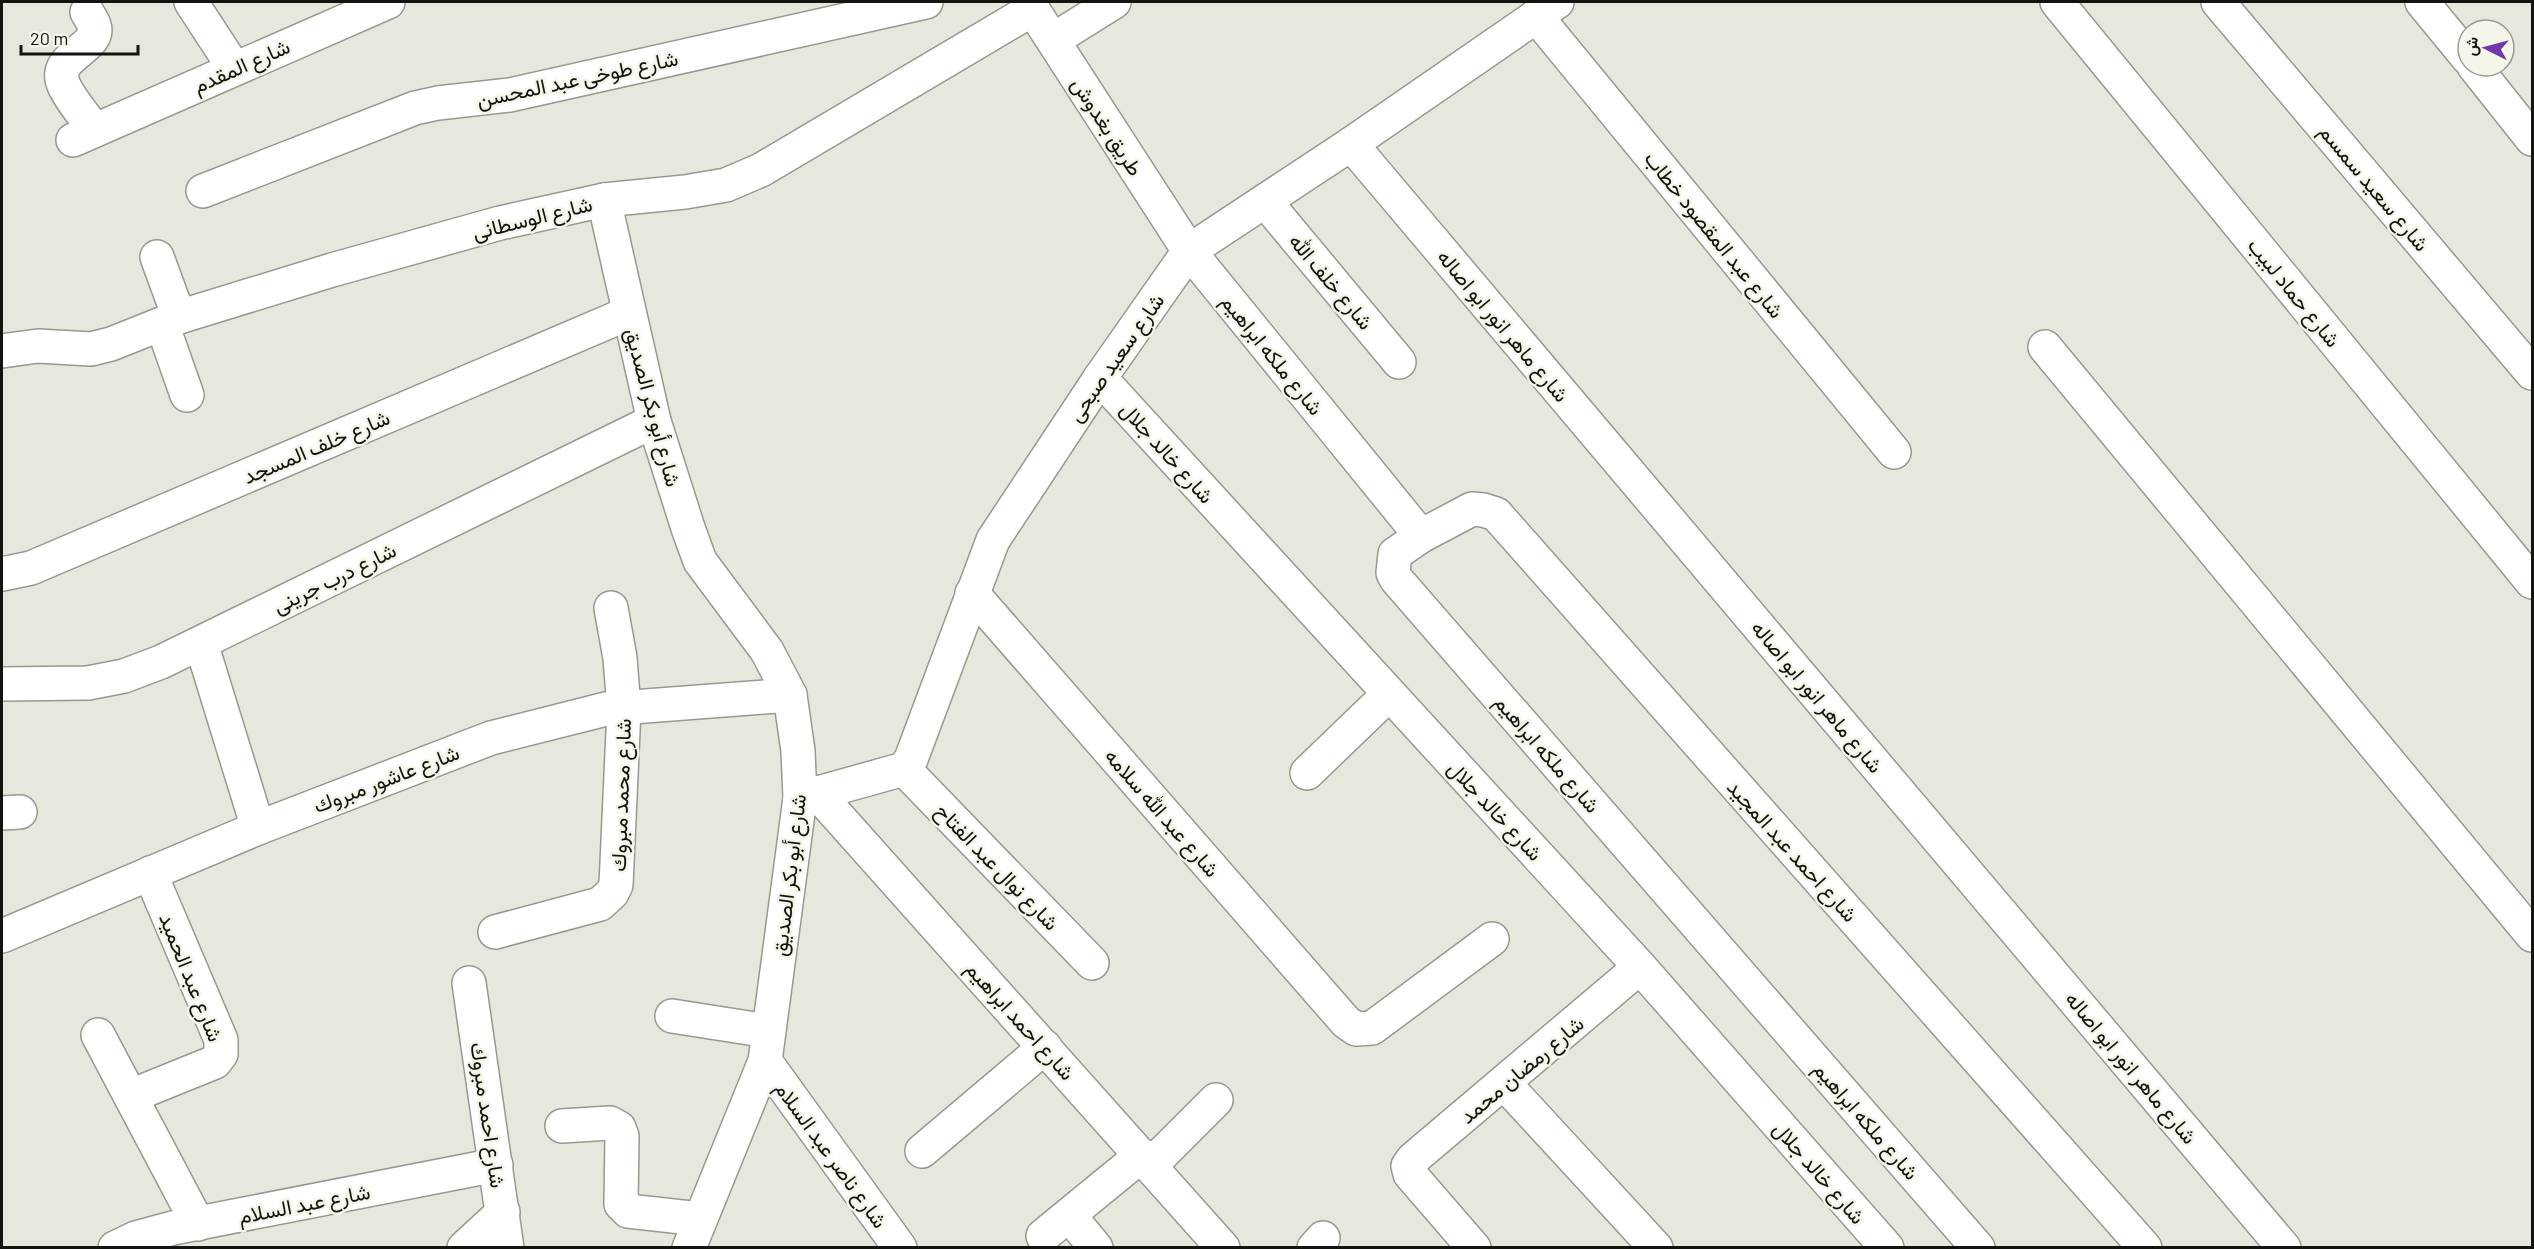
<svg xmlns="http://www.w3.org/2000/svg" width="2534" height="1249" viewBox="0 0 2534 1249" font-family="Barlow,Vazirmatn,sans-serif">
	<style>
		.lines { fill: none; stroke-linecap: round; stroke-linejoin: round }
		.minor-casing { stroke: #98998e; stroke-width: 36 }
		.minor { stroke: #fff; stroke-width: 33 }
		.labels { text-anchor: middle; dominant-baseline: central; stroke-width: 5; stroke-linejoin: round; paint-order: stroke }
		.street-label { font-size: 21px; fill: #13130f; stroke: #f4f6ea }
	</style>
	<rect width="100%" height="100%" fill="#e7e8dd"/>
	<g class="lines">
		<!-- minor casing -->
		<g class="minor-casing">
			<g id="minor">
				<path d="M191,2L234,68"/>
				<path d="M1028,2L1189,251L1421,536L1395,554L1393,573L1397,580L1978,1248"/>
				<path d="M2057,2L2532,582"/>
				<path d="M2218,2L2532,373"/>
				<path d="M2422,2L2468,58"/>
				<path d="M87,12C89,16 93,21 94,25C102,48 53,55 63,83C68,97 86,118 95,130"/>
				<path d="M1536,16L1894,452"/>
				<path d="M1053,40L1114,2"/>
				<path d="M2474,66L2532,139"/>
				<path d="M73,140L388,2"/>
				<path d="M1351,144L2284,1248"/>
				<path d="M203,191L415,108L438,103L510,95L926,2"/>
				<path d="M604,200L654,421L688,528L700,561L767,651L790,695L798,751L800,798L765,1061L689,1248"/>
				<path d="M1265,201L1399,362"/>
				<path d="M157,257L179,317"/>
				<path d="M162,324L187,395"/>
				<path d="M2045,347L2532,935"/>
				<path d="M2,351L38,346L91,349L111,344L179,317L332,270L500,223L604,200L685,192L726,185L761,170L1033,9"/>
				<path d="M1100,378L1640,967L1887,1248"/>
				<path d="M1421,536L1472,509L1483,510L1496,514L2145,1248"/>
				<path d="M2,574L31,568L629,313"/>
				<path d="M972,593L1346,1022L1356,1029L1372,1028L1492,939"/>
				<path d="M201,643L258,828"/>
				<path d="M2,684L88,683L124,676L161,662L654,421"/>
				<path d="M904,769L1092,963"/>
				<path d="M1307,773L1389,694"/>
				<path d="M817,793L1223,1248"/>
				<path d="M800,798L904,769L911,759L993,540L1100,378L1189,251L1351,144L1557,2"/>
				<path d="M2,813L20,812"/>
				<path d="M495,932L600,904L612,893L616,885L624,709L620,658L611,608"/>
				<path d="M2,936L258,828L491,738L606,709L790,695"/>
				<path d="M469,983L507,1248"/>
				<path d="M672,1016L768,1031"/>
				<path d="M98,1035L198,1224"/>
				<path d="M765,1061L900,1248"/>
				<path d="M1504,1083L1656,1248"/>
				<path d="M131,1096L215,1062L221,1054V1040L150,873"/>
				<path d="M562,1126L610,1123L619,1128L622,1136L621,1204L628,1211L700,1219"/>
				<path d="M922,1151L1045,1047"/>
				<path d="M1151,1165L1216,1100"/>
				<path d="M1069,1215L1096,1248"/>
				<path d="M1043,1236L1142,1155"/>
				<path d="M115,1248L136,1238L173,1228L496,1165"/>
				<path d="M464,1248L503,1212"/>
				<path d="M1314,1248L1323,1238"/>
				<path d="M1474,1248L1410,1174L1408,1166L1413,1159L1640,967"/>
			</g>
		</g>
		<!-- minor -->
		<use href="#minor" class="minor"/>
	</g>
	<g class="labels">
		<!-- street labels -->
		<g class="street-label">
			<text transform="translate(241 65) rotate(-24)">شارع المقدم</text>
			<text transform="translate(577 78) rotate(-12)">شارع طوخى عبد المحسن</text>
			<text transform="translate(1108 126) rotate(57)">طريق بغدوش</text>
			<text transform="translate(2375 187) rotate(50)">شارع سعيد سمسم</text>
			<text transform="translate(532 217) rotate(-14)">شارع الوسطانى</text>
			<text transform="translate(1715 234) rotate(51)">شارع عبد المقصود خطاب</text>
			<text transform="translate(1332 281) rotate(50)">شارع خلف الله</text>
			<text transform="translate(2295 292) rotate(51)">شارع حماد لبيب</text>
			<text transform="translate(1504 325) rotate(50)">شارع ماهر انور ابو اصاله</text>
			<text transform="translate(1273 354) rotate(51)">شارع ملكه ابراهيم</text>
			<text transform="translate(1115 357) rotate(-55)">شارع سعيد صبحى</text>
			<text transform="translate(654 407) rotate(75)">شارع أبو بكر الصديق</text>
			<text transform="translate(316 446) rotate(-23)">شارع خلف المسجد</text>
			<text transform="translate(1168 452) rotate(48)">شارع خالد جلال</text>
			<text transform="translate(334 577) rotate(-26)">شارع درب جرينى</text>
			<text transform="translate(1818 696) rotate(50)">شارع ماهر انور ابو اصاله</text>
			<text transform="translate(1548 753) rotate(49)">شارع ملكه ابراهيم</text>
			<text transform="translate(386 778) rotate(-21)">شارع عاشور مبروك</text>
			<text transform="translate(620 795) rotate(-88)">شارع محمد مبروك</text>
			<text transform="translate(1496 810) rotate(47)">شارع خالد جلال</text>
			<text transform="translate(1163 812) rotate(49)">شارع عبد الله سلامه</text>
			<text transform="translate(1793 850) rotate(48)">شارع احمد عبد المجيد</text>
			<text transform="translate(998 866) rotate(46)">شارع نوال عبد الفتاح</text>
			<text transform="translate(788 875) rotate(-83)">شارع أبو بكر الصديق</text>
			<text transform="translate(192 977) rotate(68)">شارع عبد الحميد</text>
			<text transform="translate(1021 1020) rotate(48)">شارع احمد ابراهيم</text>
			<text transform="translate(2132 1067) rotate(50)">شارع ماهر انور ابو اصاله</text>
			<text transform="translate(1521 1069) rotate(-40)">شارع رمضان محمد</text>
			<text transform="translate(489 1115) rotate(82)">شارع احمد مبروك</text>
			<text transform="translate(1867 1120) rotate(49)">شارع ملكه ابراهيم</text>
			<text transform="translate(832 1154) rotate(54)">شارع ناصر عبد السلام</text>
			<text transform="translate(1820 1172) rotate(49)">شارع خالد جلال</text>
			<text transform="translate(304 1203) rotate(-11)">شارع عبد السلام</text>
		</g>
	</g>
	<!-- border -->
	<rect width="2534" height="1249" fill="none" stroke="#13130f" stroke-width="6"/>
	<!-- north arrow -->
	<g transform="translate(2486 48) rotate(276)"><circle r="28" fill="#f4f6ea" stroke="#9a9b92" stroke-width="1.5"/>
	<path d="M0-4.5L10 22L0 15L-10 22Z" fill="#7636ab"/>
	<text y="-9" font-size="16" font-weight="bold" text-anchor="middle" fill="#13130f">ش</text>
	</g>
	<!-- scale -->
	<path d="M21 45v9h117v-9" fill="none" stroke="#13130f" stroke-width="3"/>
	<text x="30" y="45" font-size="18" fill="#13130f" stroke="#f4f6ea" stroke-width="4.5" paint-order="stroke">20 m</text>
</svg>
